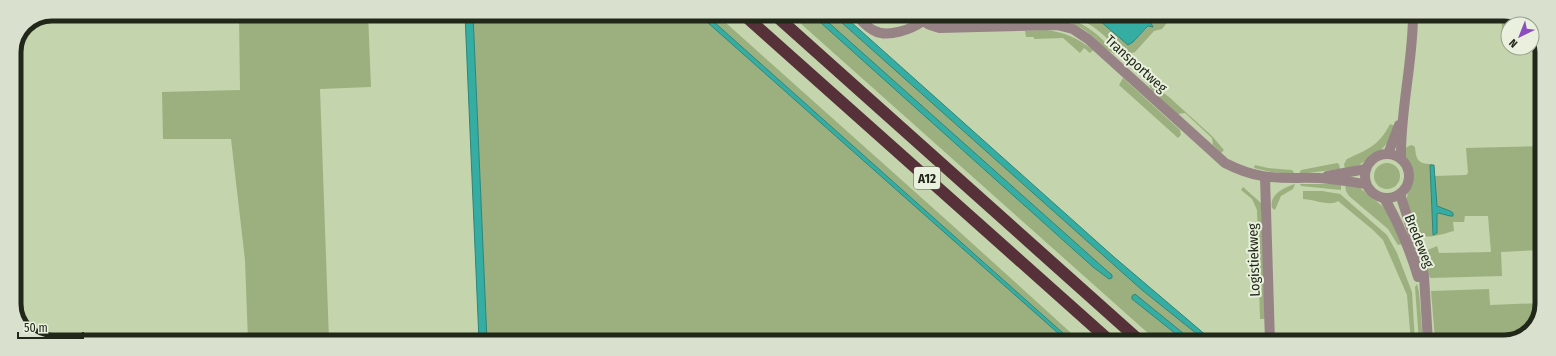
<svg xmlns="http://www.w3.org/2000/svg" width="1556" height="356" viewBox="0 0 1556 356" font-family="'Fira Sans Condensed',sans-serif">
	<style>
		.green { fill: #9bb07e }
		.water { fill: #35ada2; stroke: #2f8579 }
		.lines { fill: none; stroke-linecap: round; stroke-linejoin: round }
		.minor { stroke: #978386; stroke-width: 10 }
		.highway { stroke: #563139; stroke-width: 12 }
		.labels { text-anchor: middle; dominant-baseline: central; stroke-width: 4; stroke-linejoin: round; paint-order: stroke }
		.shield { fill: #e9f1de; stroke: #5e6454; stroke-width: 1 }
		.shield-label { font-size: 13px; font-weight: bold; fill: #222819 }
		.street-label { font-size: 14px; fill: #222819; stroke: #e9f1de }
		.rim { fill: none; stroke: #222819; stroke-width: 5 }
	</style>
	<rect width="100%" height="100%" fill="#c4d4ad"/>
	<!-- green -->
	<g class="green">
		<path d="M239,14H368L371,87L320,89L329,341H248L245,260L231,139H163L162,92L240,90Z"/>
		<path d="M473,14H698L1068,342L487,341Z"/>
		<path d="M705,14H716L952,225L1081,342H1073Z"/>
		<path d="M790,14H811L1093,267L1109,279L1112,278V275L1105,269L819,14H832L1142,290L1207,342H1194L1135,294L1132,299L1186,342H1158Z"/>
		<path d="M939,14L1054,15L959,18H949Z"/>
		<path d="M1063,15H1093L1128,45L1133,42L1149,26L1152,27L1151,23L1159,15H1173L1162,29L1154,31L1135,52L1125,56C1104,36 1093,20 1063,15Z"/>
		<path d="M1501,15H1511L1527,24H1508V42L1503,43Z"/>
		<path d="M1055,18C1085,19 1098,35 1118,55C1106,52 1098,40 1089,33C1065,14 1036,20 1008,21V20Z"/>
		<path d="M1047,30C1067,33 1077,38 1093,50L1090,53L1084,48L1080,53L1063,38L1034,39V37H1026L1025,31Z"/>
		<path d="M1123,78L1180,130L1181,135L1178,138L1119,85Z"/>
		<path d="M1146,80L1169,97L1212,136L1224,150L1221,153L1213,145L1212,138L1185,113L1178,114L1151,89Z"/>
		<path d="M1390,124L1395,126L1389,141L1381,150L1359,165L1345,169L1344,164L1347,159C1368,149 1379,146 1390,124Z"/>
		<path d="M1412,145L1415,147C1416,161 1419,164 1432,164V165L1430,166L1433,235L1437,233V214L1444,209L1437,206L1436,203L1435,176L1466,175L1468,173L1466,148L1542,146L1541,250L1501,252L1502,276L1430,278L1425,263L1423,252L1437,246L1439,253L1491,252L1488,216H1465L1464,222H1453L1454,231C1442,234 1428,240 1417,234C1414,225 1406,206 1407,197C1408,190 1413,184 1413,176C1413,167 1396,148 1412,145Z"/>
		<path d="M1337,163L1339,164L1340,169L1299,174L1301,170Z"/>
		<circle cx="1387" cy="176" r="13"/>
		<path d="M1255,165L1268,168L1292,170L1295,174L1271,172L1254,168Z"/>
		<path d="M1295,184L1293,189L1281,196L1275,210L1272,208C1269,194 1285,187 1295,184Z"/>
		<path d="M1300,184H1341V190L1301,186Z"/>
		<path d="M1345,184L1360,188L1386,209L1402,244L1398,245L1388,229L1349,196L1346,191Z"/>
		<path d="M1243,187L1261,203L1265,319H1260L1257,210L1252,199L1241,190Z"/>
		<path d="M1303,191H1322L1340,194L1387,235L1397,253L1412,292L1415,342H1411L1407,295L1383,240L1373,230L1338,201C1331,207 1312,199 1303,199Z"/>
		<path d="M1417,284L1419,292L1423,342H1419L1415,287Z"/>
		<path d="M1489,289L1490,305L1540,303V314L1527,334L1518,337L1435,339L1431,291Z"/>
	</g>
	<!-- water -->
	<g class="water">
		<path d="M465,14H473L487,341H479Z"/>
		<path d="M698,14H705L1073,342H1068Z"/>
		<path d="M811,14H819L1105,269L1112,275V278L1109,279L1093,267Z"/>
		<path d="M832,14H842L1114,257L1214,342H1207L1142,290Z"/>
		<path d="M1093,15H1159L1151,23L1153,27L1148,26L1133,42L1128,45Z"/>
		<path d="M1430,165H1434L1437,206L1450,211L1453,213V216H1450L1439,213L1437,214V233L1433,235Z"/>
		<path d="M1135,294L1194,342H1186L1132,299V296Z"/>
	</g>
	<g class="lines">
		<!-- minor -->
		<g class="minor">
			<path d="M855,14C861,20 867,28 875,31C888,38 912,29 923,21"/>
			<path d="M920,14C923,24 931,26 940,28L1057,25L1073,29L1088,39L1225,163C1262,182 1281,177 1319,178C1335,179 1350,182 1366,184"/>
			<circle cx="1387" cy="176" r="22"/>
			<path d="M1388,154L1399,125"/>
			<path d="M1401,159C1400,110 1413,63 1413,15"/>
			<path d="M1327,176L1366,169"/>
			<path d="M1265,177L1270,342"/>
			<path d="M1400,194L1421,259L1424,276L1428,342"/>
			<path d="M1384,198C1397,219 1411,253 1418,277"/>
		</g>
		<!-- highway -->
		<g class="highway">
			<path d="M743,14L1111,342"/>
			<path d="M774,14L1141,342"/>
		</g>
	</g>
	<g class="labels">
		<!-- shield labels -->
		<rect class="shield" x="914" y="167" width="26" height="22" rx="3"/>
		<g class="shield-label">
			<text x="927" y="178">A12</text>
		</g>
		<!-- street labels -->
		<g class="street-label">
			<text transform="translate(1136 64) rotate(42)">Transportweg</text>
			<text transform="translate(1419 241) rotate(68)">Bredeweg</text>
			<text transform="translate(1254 260) rotate(-92)">Logistiekweg</text>
		</g>
	</g>
	<!-- crop -->
	<path d="M0 0H1556V356H0ZM52 21H1504A31 31 0 0 1 1535 52V304A31 31 0 0 1 1504 335H52A31 31 0 0 1 21 304V52A31 31 0 0 1 52 21Z" fill="#d9e1ce" fill-rule="evenodd"/>
	<path class="rim" d="M52 21H1504A31 31 0 0 1 1535 52V304A31 31 0 0 1 1504 335H52A31 31 0 0 1 21 304V52A31 31 0 0 1 52 21Z"/>
	<!-- north arrow -->
	<g transform="translate(1520 36) rotate(223)"><circle r="19" fill="#e9f1de" stroke="#99a18f"/>
	<path d="M0-3L7 15L0 10L-7 15Z" fill="#8c4cc2"/>
	<text y="-6" font-size="11" font-weight="bold" text-anchor="middle" fill="#222819">N</text>
	</g>
	<!-- scale -->
	<path d="M18 332v6h65v-6" fill="none" stroke="#222819" stroke-width="2"/>
	<text x="24" y="332" font-size="12" fill="#222819" stroke="#e9f1de" stroke-width="3" paint-order="stroke">50 m</text>
</svg>
